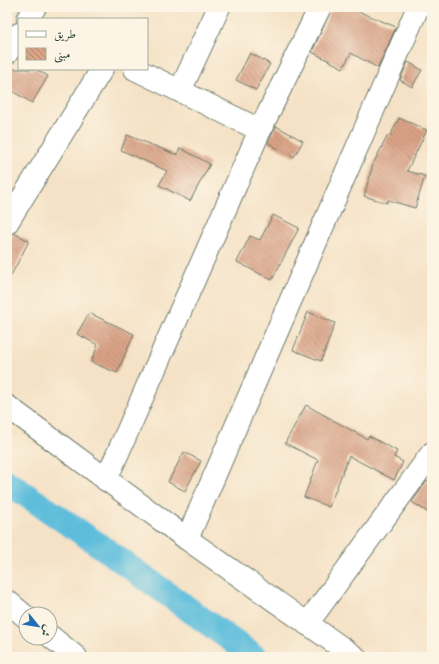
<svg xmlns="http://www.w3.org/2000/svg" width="439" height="664" viewBox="0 0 439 664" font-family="'IM FELL DW Pica',Amiri,serif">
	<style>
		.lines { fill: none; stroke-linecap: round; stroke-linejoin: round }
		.canal { stroke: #5dbddb; stroke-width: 25 }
		.building { fill: url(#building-back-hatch) }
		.minor-casing { stroke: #6a7767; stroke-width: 24 }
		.minor { stroke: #fff; stroke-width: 22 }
	</style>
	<defs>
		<pattern id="building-back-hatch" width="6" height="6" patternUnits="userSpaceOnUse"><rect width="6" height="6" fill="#daa386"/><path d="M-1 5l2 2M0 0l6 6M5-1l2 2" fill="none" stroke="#b0866e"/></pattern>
	</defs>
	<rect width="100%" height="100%" fill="#fcf5e5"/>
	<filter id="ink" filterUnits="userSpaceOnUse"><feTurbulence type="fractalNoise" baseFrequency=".025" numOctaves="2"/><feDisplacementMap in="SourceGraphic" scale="8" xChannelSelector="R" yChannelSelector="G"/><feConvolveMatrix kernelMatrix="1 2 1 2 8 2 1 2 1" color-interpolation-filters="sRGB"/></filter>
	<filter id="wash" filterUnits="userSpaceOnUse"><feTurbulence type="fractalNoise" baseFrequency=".012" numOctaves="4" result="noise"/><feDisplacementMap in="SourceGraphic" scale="16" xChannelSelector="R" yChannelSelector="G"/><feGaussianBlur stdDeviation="0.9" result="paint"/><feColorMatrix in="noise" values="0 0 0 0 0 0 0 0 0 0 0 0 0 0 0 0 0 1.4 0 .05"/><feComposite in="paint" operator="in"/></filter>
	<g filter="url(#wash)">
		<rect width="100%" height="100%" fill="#f5e2c6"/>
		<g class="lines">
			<!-- canal -->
			<path class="canal" d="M7,482L95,542L255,657"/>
		</g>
		<g id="blocks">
			<!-- building -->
			<g class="building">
				<path d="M332,7H362L360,12L396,27L378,68L351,53L343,68L312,52Z"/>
				<path d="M250,53L270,64L256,90L236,80Z"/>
				<path d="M408,62L422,70L412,87L400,80Z"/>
				<path d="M7,69H35L48,76L32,103L7,88Z"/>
				<path d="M399,118L427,130L407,171L425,176L415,208L388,200L387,203L364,196L373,164L388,135L390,136Z"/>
				<path d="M276,126L303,141L294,157L268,143Z"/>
				<path d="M127,135L177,155L180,148L210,164L190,201L159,185L167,171L121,150Z"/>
				<path d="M273,215L299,228L272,280L237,262L250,236L260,240Z"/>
				<path d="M14,233L29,241L7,283V243Z"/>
				<path d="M308,312L335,323L321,361L293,350Z"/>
				<path d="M89,313L134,334L117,373L91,362L98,345L77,334Z"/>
				<path d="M306,405L367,439L369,436L397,451L394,457L403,462L394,480L349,456L329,507L304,497L318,460L285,443Z"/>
				<path d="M184,452L201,461L185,491L168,482Z"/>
				<path d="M427,481L432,484V515L412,502Z"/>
			</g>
		</g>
	</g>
	<g filter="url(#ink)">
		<use href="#blocks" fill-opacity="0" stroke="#6a7767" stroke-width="1"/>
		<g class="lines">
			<!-- minor casing -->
			<g class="minor-casing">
				<g id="minor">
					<path d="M28,19L35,7"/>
					<path d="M7,53L19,34"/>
					<path d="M135,69L260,130"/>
					<path d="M180,91L219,7"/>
					<path d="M7,223L102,69"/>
					<path d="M7,406L187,539L355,657"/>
					<path d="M106,480L260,130L320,7"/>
					<path d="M187,539L418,7"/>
					<path d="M7,601L26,617"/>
					<path d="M307,624L432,453"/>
					<path d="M50,636L76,657"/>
				</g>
			</g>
			<!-- minor -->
			<use href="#minor" class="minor"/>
		</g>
	</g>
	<!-- margin -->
	<rect width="439" height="664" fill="none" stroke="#fcf5e5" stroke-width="24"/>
	<!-- legend -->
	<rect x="18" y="18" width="130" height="52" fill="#fcf5e5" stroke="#a4ab9e"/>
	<rect x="26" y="31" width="20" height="6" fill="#ffffff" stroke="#a4ab9e"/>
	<text x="54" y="38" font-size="12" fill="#1f3d34">طريق</text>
	<rect x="26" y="48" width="20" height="12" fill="url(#building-back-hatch)" stroke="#a4ab9e"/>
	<text x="54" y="58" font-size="12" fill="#1f3d34">مبنى</text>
	<!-- north arrow -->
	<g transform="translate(38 626) rotate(120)"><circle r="19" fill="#fcf5e5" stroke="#a4ab9e"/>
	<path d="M0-3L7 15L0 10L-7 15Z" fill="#1f6fb2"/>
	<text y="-6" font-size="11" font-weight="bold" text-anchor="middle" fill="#1f3d34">ش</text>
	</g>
</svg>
